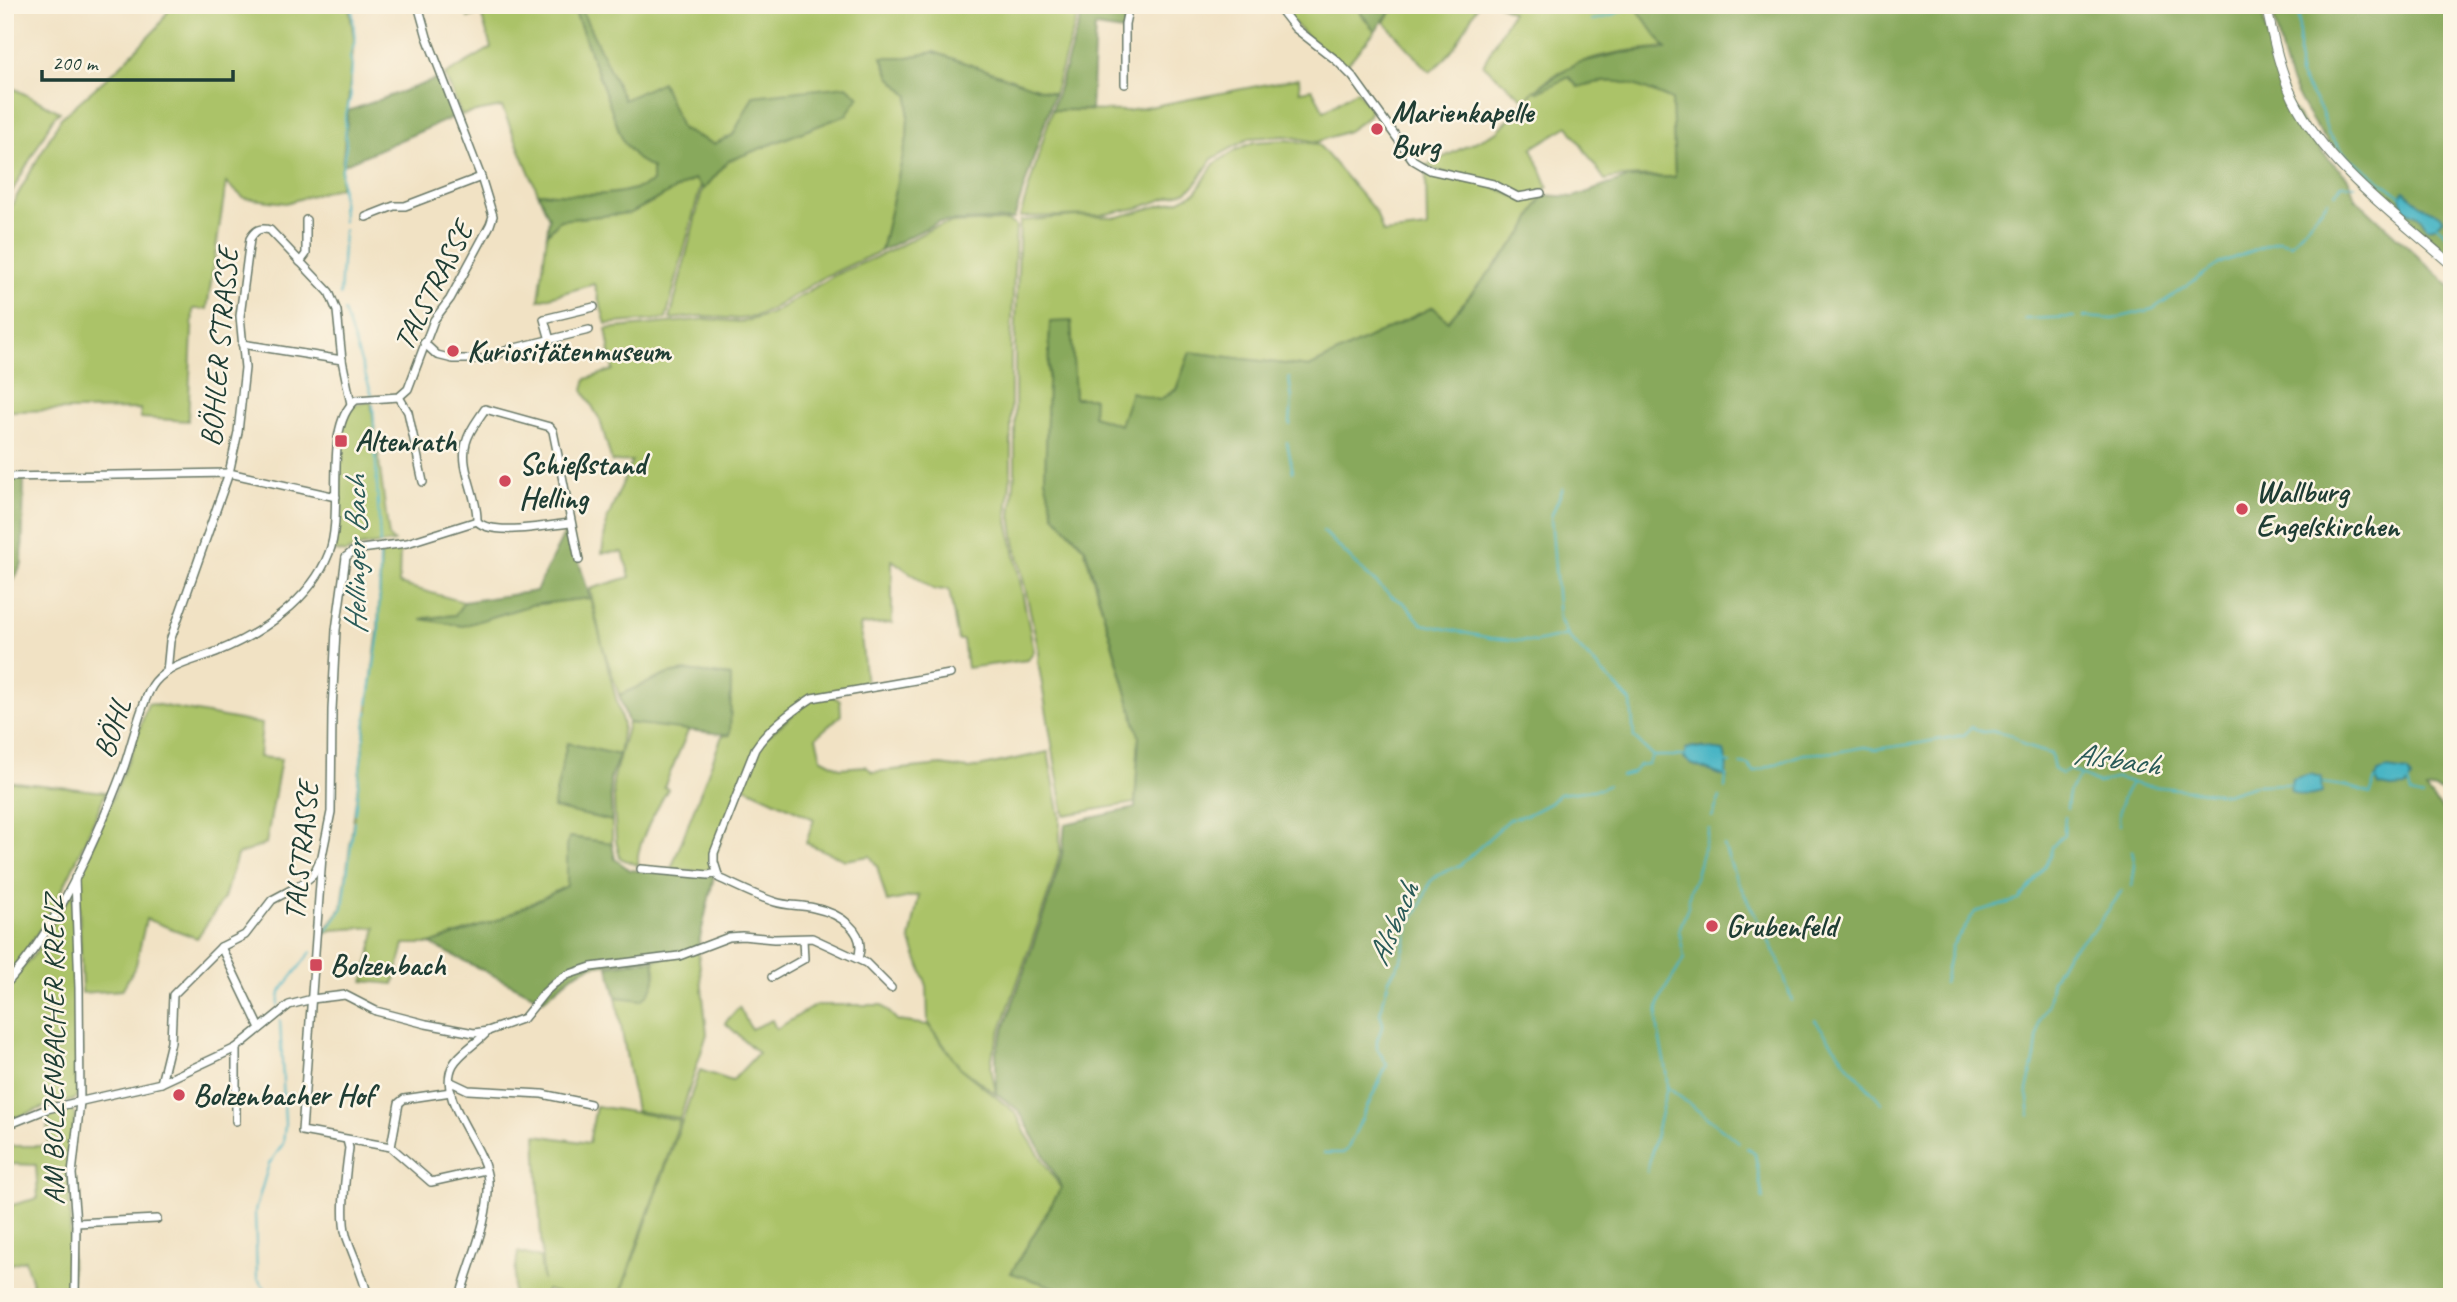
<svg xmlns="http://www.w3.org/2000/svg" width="2457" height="1302" viewBox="0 0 2457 1302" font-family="Caveat,sans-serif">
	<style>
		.green { fill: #abc368; stroke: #65804e; stroke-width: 2 }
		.forest { fill: #88a95c; stroke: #547348; stroke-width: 2; fill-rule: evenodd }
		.water { fill: #49b5c5; stroke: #34797c; stroke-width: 2 }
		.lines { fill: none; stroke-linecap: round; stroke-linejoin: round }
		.stream { stroke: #49b5c5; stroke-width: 2 }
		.minor-casing { stroke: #687766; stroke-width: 10 }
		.tertiary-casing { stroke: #687766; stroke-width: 11 }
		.minor { stroke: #fff; stroke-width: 7 }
		.tertiary { stroke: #fff; stroke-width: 9 }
		.poi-dot { fill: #d1495b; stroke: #fcf5e5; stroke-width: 2.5 }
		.labels { text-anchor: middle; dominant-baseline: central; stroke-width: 5; stroke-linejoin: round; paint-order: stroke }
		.poi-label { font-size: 30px; font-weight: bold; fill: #1f3d34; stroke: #fcf5e5; text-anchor: start }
		.street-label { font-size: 30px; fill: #1f3d34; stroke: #fcf5e5 }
		.water-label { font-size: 32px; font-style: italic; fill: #2a5b58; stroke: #fcf5e5 }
	</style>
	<rect width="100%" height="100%" fill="#fcf5e5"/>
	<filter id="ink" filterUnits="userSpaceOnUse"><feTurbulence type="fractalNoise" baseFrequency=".0143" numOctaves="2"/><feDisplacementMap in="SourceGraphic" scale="14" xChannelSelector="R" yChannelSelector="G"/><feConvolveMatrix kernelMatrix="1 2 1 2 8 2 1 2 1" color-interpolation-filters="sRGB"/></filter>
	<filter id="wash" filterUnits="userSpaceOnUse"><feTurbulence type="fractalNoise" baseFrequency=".00686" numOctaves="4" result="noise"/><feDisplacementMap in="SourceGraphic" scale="28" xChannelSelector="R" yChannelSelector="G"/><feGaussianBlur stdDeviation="1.57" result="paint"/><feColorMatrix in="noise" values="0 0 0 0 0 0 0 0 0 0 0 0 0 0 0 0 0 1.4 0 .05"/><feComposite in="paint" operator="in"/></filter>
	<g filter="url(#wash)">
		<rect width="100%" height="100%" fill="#f1e2c4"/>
		<!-- green -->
		<g class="green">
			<path d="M172,5H349L354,40L340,187L286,203L244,198L226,183L207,309H193L188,421L141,418L140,409L7,411L5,408V217L61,118L119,67L157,28Z"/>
			<path d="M465,5H576L575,12L623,141L637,159L652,168V182C620,199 574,195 538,193L502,107L461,115L445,75L491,48L481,13L468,18Z"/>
			<path d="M578,5H1081L1054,94L934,52L908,57H882L890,77L909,96L907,138L881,251L826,276L772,309L754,317L739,319L702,316L670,319L703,187L705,188L728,161L846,115L754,96L733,135L714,144L624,100Z"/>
			<path d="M1278,5H1354L1375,31L1345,67L1306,36Z"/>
			<path d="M1397,5H1478C1462,33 1456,52 1430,72L1384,22Z"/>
			<path d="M1499,5H1634L1666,47C1610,52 1565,57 1525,100L1483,65L1512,12Z"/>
			<path d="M1569,77L1578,87C1619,75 1635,84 1672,100L1675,177C1654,177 1624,174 1605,180L1568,126L1532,148L1548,187L1535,195L1518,196L1425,166L1498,131L1535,90L1538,92Z"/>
			<path d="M1299,78L1300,91L1312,89L1324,111L1357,90L1371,110L1368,117L1348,131L1317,142L1286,136L1250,138L1212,159L1195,185L1187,191L1138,208L1100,215L1020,217L1052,110L1128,111Z"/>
			<path d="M5,84L60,112L54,117L5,204Z"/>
			<path d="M1285,140L1318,144L1376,212L1383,233L1427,228L1426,176L1429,171L1479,180L1518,198L1543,195L1524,232L1448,321L1433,307L1309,367L1190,352L1176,389L1120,425L1092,416L1075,398L1071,322H1050L1045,479L1054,515L1084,548L1139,736L1135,803L1064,815L1038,661L1039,652L1015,542L1011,516L1015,472V344L1020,221L1076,216L1118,217L1180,200L1196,192L1214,164L1236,150L1254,142Z"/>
			<path d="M695,179L701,185L666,319L606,324L594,284L539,300L547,234L560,220L631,213Z"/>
			<path d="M1008,221L1016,226L1011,344V472L1007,516L1034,651L1028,660L967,668L963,640H958L949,589L934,590L892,560V623L860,625L866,685L852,686L812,697L761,739L710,868L705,872L671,869L722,736L730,735L731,676L687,671L668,674L619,695L602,644L590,589L630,577L623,552L602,553L607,520L632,461L612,462L600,420L583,390L586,379L613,370L606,329L707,319L741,322L754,319L772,313L837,274L890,251L934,227L953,223Z"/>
			<path d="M371,401L389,537L394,542L358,547L345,553L333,550C335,532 338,514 340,495C342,462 333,435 353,405Z"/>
			<path d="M400,547L399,584L464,602L455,615L424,618L463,626L531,605L590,598L623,725L619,755L567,743L553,808L612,821V843L570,837L567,846V886L500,919L430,944H404L394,984L364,981L376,927L332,930L320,937L342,907L378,630L381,549Z"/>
			<path d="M833,696L840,701L841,715L816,737L821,758L840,768L865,766L873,772L941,765L969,769L1048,752L1060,817V852L1050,889L993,1052L991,1067L996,1094L960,1067L928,1023L927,986L910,939L919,895L887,902L877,866L870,856L845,860L806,843L814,819L741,785L762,741L812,699Z"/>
			<path d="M148,703L262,724L259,757L281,759L266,844L237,855L224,898L197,938L146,919L136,965L122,990L82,993L78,879L133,749Z"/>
			<path d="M628,723L689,729L664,787L668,789C659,805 632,849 639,866L620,858L616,841L613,781Z"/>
			<path d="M5,781L106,792C79,855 52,924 5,976Z"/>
			<path d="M72,892L74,897L78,1094L74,1100L42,1108L5,1122V989L37,951Z"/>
			<path d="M698,950L707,1034L680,1118L636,1111L616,997L642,1000L654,960Z"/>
			<path d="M816,1005H882L898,1021L928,1025L960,1068L1016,1113L1026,1134L1061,1188L1011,1273L1085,1297H620L700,1070L732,1081L758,1053L725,1023L739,1007L751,1029L772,1020L776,1029Z"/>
			<path d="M596,1106L680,1120L619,1297H572L546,1290L543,1297H512L518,1252L540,1258L543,1281L536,1135L589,1143Z"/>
			<path d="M71,1109L75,1115L69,1174L72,1297H36L25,1260L5,1266V1207L38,1198L36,1165L9,1164V1146H48V1114Z"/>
		</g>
		<!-- forest -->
		<g class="forest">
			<path d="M1085,5H1128L1124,31L1095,27L1091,110H1052Z"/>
			<path d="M1354,5H1395L1375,31Z"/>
			<path d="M1634,5H2260L2275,68L2291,106L2322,152L2348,178L2355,198L2452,288V797L2435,789L2426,790L2445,813H2452V1297H1085L1011,1273L1062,1187L1019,1111L996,1093V1052L1052,890L1062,854L1065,824L1135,808L1139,736L1085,548L1054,515L1045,479L1050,322L1071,321L1075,398H1094L1093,416L1120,425L1131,392L1159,400L1176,390L1190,352L1309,367L1433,307L1448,321L1524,232L1543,195L1574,197L1627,178L1675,177L1672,100C1634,84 1619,75 1578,87L1569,77L1538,92L1535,90L1577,63L1621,53L1666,49ZM1693,747H1702L1726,777L1691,764L1686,749Z"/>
			<path d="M2271,5H2452V257C2391,205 2321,156 2290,79C2281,55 2277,29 2271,5Z"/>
			<path d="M580,7L624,100L662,82L682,130L714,144L733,135L753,96L847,86L859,97L846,115L728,161L704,189L694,179L631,213L560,220L547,234L549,218L538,193C572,195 623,199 652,182V168L637,159L623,141L575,11Z"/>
			<path d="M934,52L1054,94L1014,219L938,222L881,251L907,138L909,96L890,77L882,57H908Z"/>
			<path d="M440,78L456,116L343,165L348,111Z"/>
			<path d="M5,429L8,430L10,477L24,479L22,564L5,597Z"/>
			<path d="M568,526L590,598L531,605L463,626L421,619L455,615L464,602L536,591Z"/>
			<path d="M687,671L731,676L730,735L628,723L619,695L668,674Z"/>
			<path d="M567,743L619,755L610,780L612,821L553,808Z"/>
			<path d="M569,837L612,843L615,859L630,870L714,876L698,947L678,954L591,966L573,975L543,1000L430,944L500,919L567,886V846Z"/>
			<path d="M654,960C657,978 656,988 642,1000L616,997L608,966Z"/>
		</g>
		<!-- water -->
		<g class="water">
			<path d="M2404,191L2422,206L2439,214L2444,219L2434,227L2427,228L2420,217L2405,210L2401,198Z"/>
			<path d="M1693,747L1724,751L1727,763L1726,777L1691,764L1684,758L1686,749Z"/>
			<path d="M2387,769L2408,772L2411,779L2406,787L2391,788L2379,786L2376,779L2378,772Z"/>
			<path d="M2310,774L2321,777L2322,793C2311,796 2299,798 2290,790L2292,779Z"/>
		</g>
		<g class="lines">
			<!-- stream -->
			<g class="stream">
				<path d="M2299,5V75L2321,110L2328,134L2344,153L2402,197"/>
				<path d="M1591,20C1609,19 1621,10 1638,5"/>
				<path d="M2335,193L2342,185H2354"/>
				<path d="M343,222L341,174L346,146L345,118L351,95L350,90L352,66L350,57L355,41L352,5"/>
				<path d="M2436,225L2452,240"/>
				<path d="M340,295L344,230"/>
				<path d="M344,311L372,395"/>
				<path d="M2084,317L2113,319L2153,309L2220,263L2279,241L2291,244L2328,201"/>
				<path d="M2025,319L2074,317"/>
				<path d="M1289,378L1292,399L1290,425"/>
				<path d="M373,405L380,544"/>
				<path d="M1287,442L1293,472"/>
				<path d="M1563,488L1551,517L1559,618L1567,635"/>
				<path d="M1323,531L1366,574L1391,596L1404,603L1422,624L1490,638L1536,642L1567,635L1631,702L1634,738L1653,756"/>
				<path d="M368,704L379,633L380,549"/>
				<path d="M1724,762L1731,763"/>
				<path d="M1740,764L1748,765L1754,772L1803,754L1837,752L1864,747L1876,749L1920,743L1964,735L1972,727L1982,732L1995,731L2012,735L2025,746L2051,754L2054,769L2061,774L2069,769L2098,783L2118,778L2139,785L2226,794L2255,785L2290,784"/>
				<path d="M1621,776L1633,773L1639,765L1648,764L1653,756H1684"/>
				<path d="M2408,782L2411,794L2423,797"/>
				<path d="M2323,783C2339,785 2356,787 2370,794L2376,780"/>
				<path d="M1725,788L1726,775"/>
				<path d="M2067,809C2068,793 2069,787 2081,776"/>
				<path d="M355,813L367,711"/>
				<path d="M1712,817L1720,797"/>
				<path d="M2120,825C2117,809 2122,796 2131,783"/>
				<path d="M1724,846L1735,876L1779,961L1792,1001"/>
				<path d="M2132,851L2135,865L2132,886"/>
				<path d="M320,940L343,908L354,821"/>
				<path d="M1944,983L1952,946L1975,912L2019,900L2035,881L2051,855L2052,847L2064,834L2065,817"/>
				<path d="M278,1005L280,992L311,952"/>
				<path d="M1815,1020L1848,1065L1882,1103"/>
				<path d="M1667,1087L1739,1142"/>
				<path d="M2030,1116L2027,1090L2035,1057L2039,1022L2048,1005L2052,980L2067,953L2094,930L2122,891"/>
				<path d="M1747,1148L1755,1154L1763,1199"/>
				<path d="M1324,1153H1343L1347,1150L1387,1065L1377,1048V1041L1383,1024L1380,1013L1389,979L1401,960L1410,923L1421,905L1430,882L1438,875L1460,865L1510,819L1527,815L1550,803L1559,794L1601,789L1608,785"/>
				<path d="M1647,1172L1667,1087C1668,1057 1649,1025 1662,995C1668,983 1678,971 1684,958L1679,930L1688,907L1690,890L1696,875L1709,828"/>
				<path d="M272,1297L257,1278L255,1211L269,1164L283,1144L285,1124L280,1020"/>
			</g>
		</g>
	</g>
	<g filter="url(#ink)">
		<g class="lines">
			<!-- minor casing -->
			<g class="minor-casing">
				<g id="minor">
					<path d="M1277,5L1295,28L1336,60L1353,77L1413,160L1430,170L1493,184L1518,197L1541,193"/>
					<path d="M1125,84V24L1129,5"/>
					<path d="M366,217L394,206H405L481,177"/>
					<path d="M300,262L306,254V220"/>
					<path d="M550,340L544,319L594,307"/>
					<path d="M424,343L437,355L453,359H486L511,349L589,330"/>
					<path d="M242,344L342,360"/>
					<path d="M399,397L408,412L423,482"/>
					<path d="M5,477L229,473L336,497"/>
					<path d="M477,521C478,495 459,469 466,443C469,430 478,420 485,409L550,427L553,431L579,560"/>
					<path d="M477,521C491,537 549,525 570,523"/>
					<path d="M346,557L336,630L332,710L331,812L322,856L302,1131L391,1147"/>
					<path d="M346,557L352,552L361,549L407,543L477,521"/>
					<path d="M167,672L170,641L229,473L238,432L245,368L240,316L250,239C255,230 260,227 270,230L329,292L337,311L342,360L351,404"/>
					<path d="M641,869L709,875L717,873"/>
					<path d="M75,878L79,988L80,1102L72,1174L76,1223L75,1297"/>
					<path d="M221,947L260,1028"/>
					<path d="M858,958C868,930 838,913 814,908C801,905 787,906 775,902C756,896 737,886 719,878L714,862V853L755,749C768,729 792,711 812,698L950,674"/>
					<path d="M772,977L804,959L803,939"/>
					<path d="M5,985C57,930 97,838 124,767C131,747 143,696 155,682C169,665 196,660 216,652C261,634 311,600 329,553C345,514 322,426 356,400L399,397L408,389L434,320L450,299L490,225L493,216L481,177L427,37L418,5"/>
					<path d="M451,1082L468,1090L542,1094L590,1104"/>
					<path d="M161,1083L171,1042L173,995L221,947L245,935L272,900L302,884L313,875L320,860"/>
					<path d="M451,1092L404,1099L399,1103L391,1147L431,1182L485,1170"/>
					<path d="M236,1121V1048"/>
					<path d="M5,1126L47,1109L161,1083L236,1048L289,1005L312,999L345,995L376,1011L426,1024L474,1033L488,1031L524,1018L545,992L555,983L567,975L591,967L679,956L729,937L742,936L774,939L812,938L866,963L891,988"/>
					<path d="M347,1140L349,1148C346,1170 340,1214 346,1235C353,1256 363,1275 368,1297"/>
					<path d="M76,1223L157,1219"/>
					<path d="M460,1297C470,1260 490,1220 488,1181C486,1145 435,1100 453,1065C461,1051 478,1043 488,1031"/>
				</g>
			</g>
			<!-- tertiary casing -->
			<g class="tertiary-casing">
				<path id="tertiary" d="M2266,5C2273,37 2279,69 2293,98C2327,167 2395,215 2452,265"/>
			</g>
			<!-- minor -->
			<use href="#minor" class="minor"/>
			<!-- tertiary -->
			<use href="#tertiary" class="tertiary"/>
		</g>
	</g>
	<!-- markers -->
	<g class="poi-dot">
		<circle cx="1377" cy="129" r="7"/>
		<circle cx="453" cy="351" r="7"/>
		<rect x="334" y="434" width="14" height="14" rx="3.5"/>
		<circle cx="505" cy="481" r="7"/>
		<circle cx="2242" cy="509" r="7"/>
		<circle cx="1712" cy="926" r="7"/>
		<rect x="309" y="958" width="14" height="14" rx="3.5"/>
		<circle cx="179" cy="1095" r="7"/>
	</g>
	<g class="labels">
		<!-- poi labels -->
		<g class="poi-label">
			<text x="1391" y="112">Marienkapelle<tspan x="1391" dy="34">Burg</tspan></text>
			<text x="467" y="351">Kuriositätenmuseum</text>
			<text x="355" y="441">Altenrath</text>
			<text x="519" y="464">Schießstand<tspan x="519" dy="34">Helling</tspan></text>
			<text x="2256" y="492">Wallburg<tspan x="2256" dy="34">Engelskirchen</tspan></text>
			<text x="1726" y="926">Grubenfeld</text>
			<text x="330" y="965">Bolzenbach</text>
			<text x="193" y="1095">Bolzenbacher Hof</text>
		</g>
		<!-- street labels -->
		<g class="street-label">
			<text transform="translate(433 286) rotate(-63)">TALSTRASSE</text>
			<text transform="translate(219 347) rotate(-85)">BÖHLER STRASSE</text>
			<text transform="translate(112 728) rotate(-71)">BÖHL</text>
			<text transform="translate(301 851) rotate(-84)">TALSTRASSE</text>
			<text transform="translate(53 1050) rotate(-90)">AM BOLZENBACHER KREUZ</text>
		</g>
		<!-- water labels -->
		<g class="water-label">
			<text transform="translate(355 555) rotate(-90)">Hellinger Bach</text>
			<text transform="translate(2117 759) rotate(8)">Alsbach</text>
			<text transform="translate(1393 924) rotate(-67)">Alsbach</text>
		</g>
	</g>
	<!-- margin -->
	<rect width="2457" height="1302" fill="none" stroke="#fcf5e5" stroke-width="28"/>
	<!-- scale -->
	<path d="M42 70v10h191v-10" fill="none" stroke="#1f3d34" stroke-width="3.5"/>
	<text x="52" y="70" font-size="21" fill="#1f3d34" stroke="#fcf5e5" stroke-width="5" paint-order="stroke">200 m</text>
</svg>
